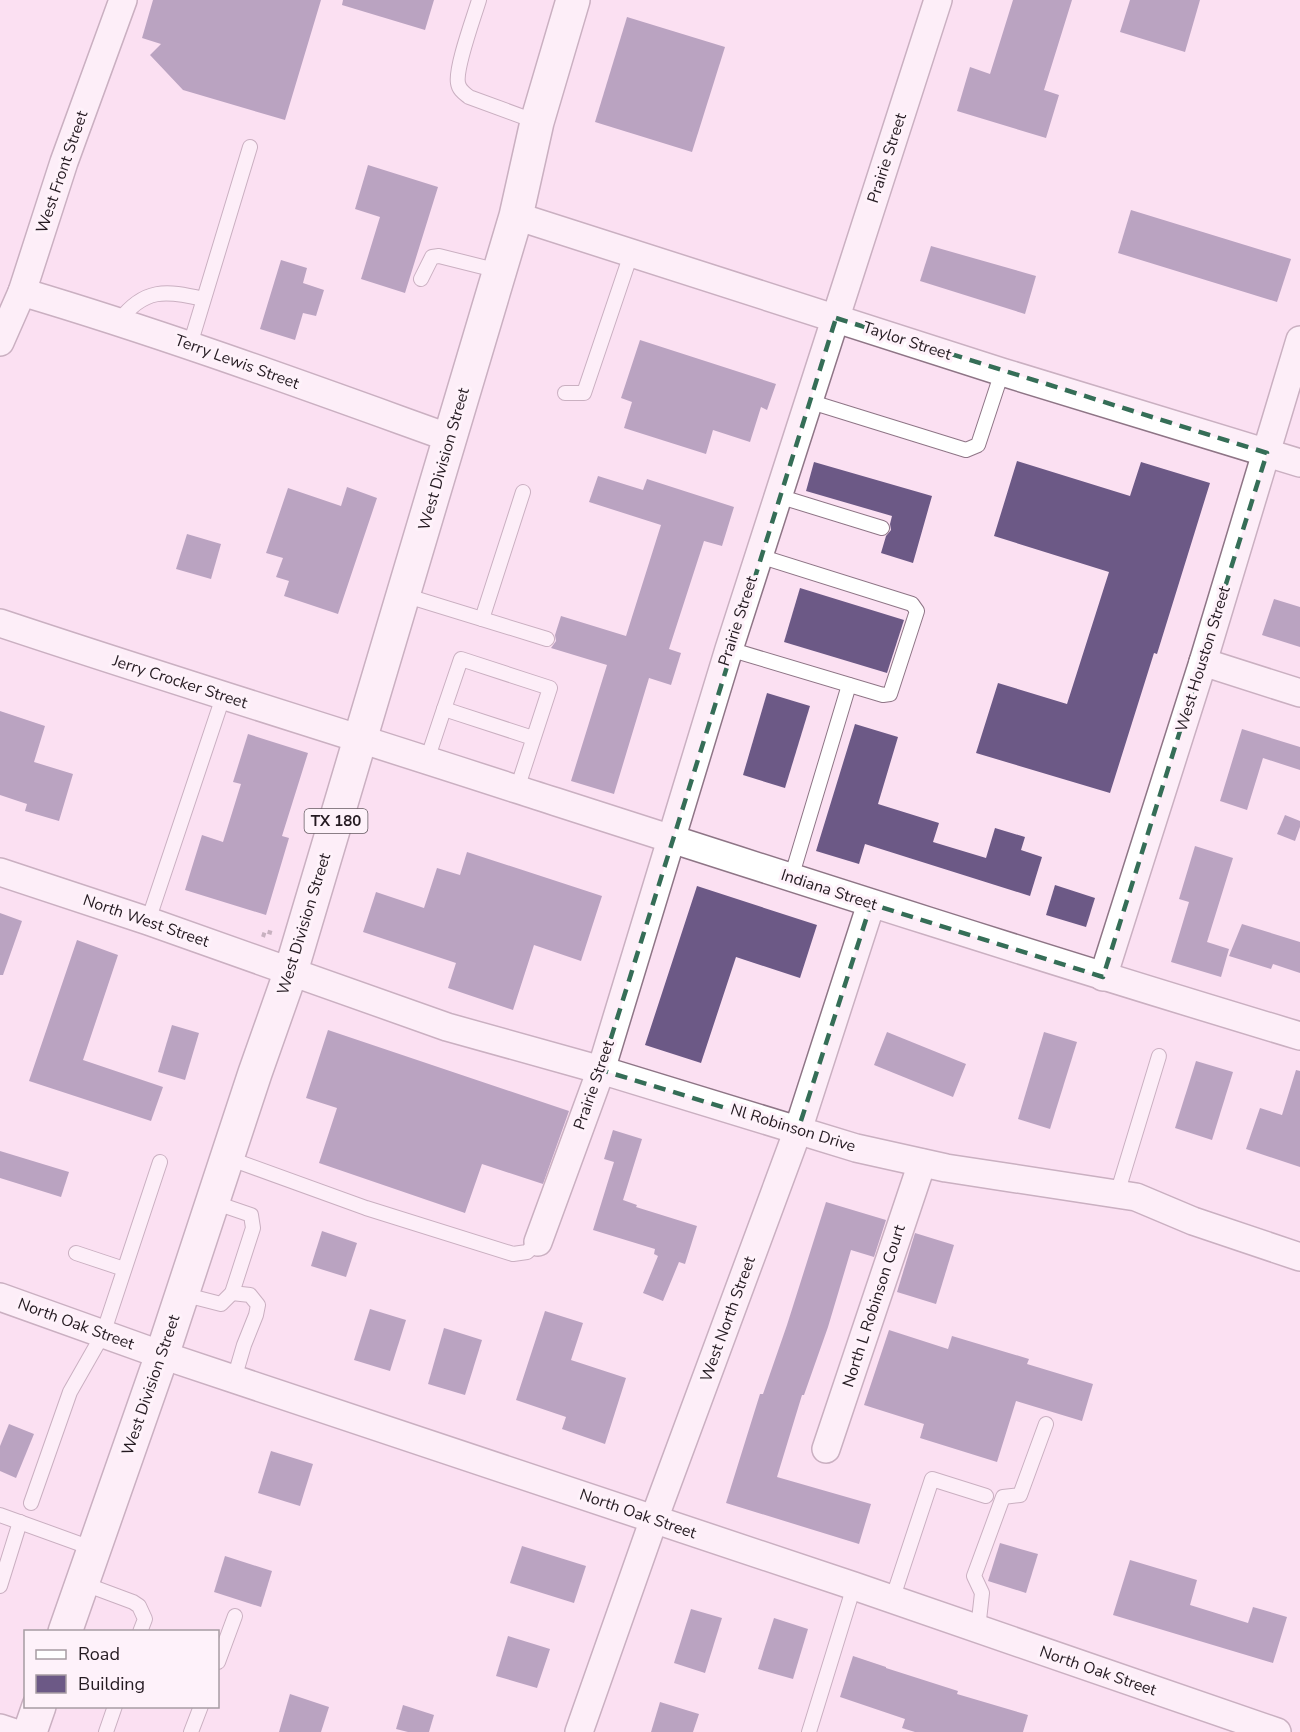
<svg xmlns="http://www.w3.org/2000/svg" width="1300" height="1732" viewBox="0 0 1300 1732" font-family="'Nunito Sans',sans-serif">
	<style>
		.building { fill: #6c5986 }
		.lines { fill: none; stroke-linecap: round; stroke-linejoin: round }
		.lane-casing { stroke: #8e7586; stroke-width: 16 }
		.street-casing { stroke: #8e7586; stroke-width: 30 }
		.primary-casing { stroke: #8e7586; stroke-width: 36 }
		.path { stroke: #8a7884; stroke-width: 4; stroke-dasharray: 4.5 4.5; stroke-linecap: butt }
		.lane { stroke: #fff; stroke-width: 14 }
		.street { stroke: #fff; stroke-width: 27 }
		.primary { stroke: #fff; stroke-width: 33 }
		.marked { fill: none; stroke: #356e57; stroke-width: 4.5; stroke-dasharray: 12 8; stroke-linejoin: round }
		.labels { text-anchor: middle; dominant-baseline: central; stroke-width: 6; stroke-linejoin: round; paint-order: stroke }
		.shield { fill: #fef2fa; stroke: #655b62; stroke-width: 1.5 }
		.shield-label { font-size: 15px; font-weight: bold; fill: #241a21 }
		.street-label { font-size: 16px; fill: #241a21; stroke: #fef2fa }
	</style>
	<rect width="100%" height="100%" fill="#fbe0f2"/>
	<!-- building -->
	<g class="building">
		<path d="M153,0H321L285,120L183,90L150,55L161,44L142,38Z"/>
		<path d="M343,0H434L425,30L342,5Z"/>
		<path d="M1013,0H1072L1044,90L1059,95L1046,138L957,111L970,67L990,74Z"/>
		<path d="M1130,0H1200L1185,52L1120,32Z"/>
		<path d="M627,17L725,47L692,152L595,122Z"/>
		<path d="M368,165L438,187L405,293L361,279L380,217L355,209Z"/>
		<path d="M1131,210L1291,259L1277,302L1118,253Z"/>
		<path d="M931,246L1036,276L1025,314L920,281Z"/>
		<path d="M281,260L307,268L303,283L324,290L316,316L303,313L295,340L260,329Z"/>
		<path d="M640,340L776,384L767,410L761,407L750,442L713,430L706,454L624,428L632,402L621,398Z"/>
		<path d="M1017,461L1130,496L1141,462L1210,483L1157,654L1154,653L1110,793L976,753L998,683L1067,704L1109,572L994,536Z"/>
		<path d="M814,462L932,496L913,563L881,553L886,536L891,530L890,524L892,516L806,491Z"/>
		<path d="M598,476L643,490L647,479L734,507L722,546L704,541L669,649L681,653L671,685L649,678L614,794L571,781L607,665L551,648L556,641L555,635L561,616L626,636L661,525L589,502Z"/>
		<path d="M347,487L377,498L338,614L284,596L289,581L276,577L283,558L266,553L288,488L341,506Z"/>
		<path d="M187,534L221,544L211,579L176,569Z"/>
		<path d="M800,588L904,620L887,673L784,642Z"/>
		<path d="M1274,599L1300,607V647L1262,635Z"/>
		<path d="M767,693L810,706L785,788L743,775Z"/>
		<path d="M0,711L45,726L34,762L73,774L59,821L25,811L27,804L0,795Z"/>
		<path d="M855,724L898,737L878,804L939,823L933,842L986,858L995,828L1025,837L1021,850L1042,857L1030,896L865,844L859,864L816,851Z"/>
		<path d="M1242,729L1300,747V770L1263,758L1247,810L1220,801Z"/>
		<path d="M248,734L308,753L282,836L289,838L266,915L185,890L202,835L223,842L241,784L233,782Z"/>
		<path d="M1285,815L1300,821V827L1295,841L1277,834Z"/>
		<path d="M1195,846L1233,858L1207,942L1229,949L1221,977L1171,962L1189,902L1179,899Z"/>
		<path d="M467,852L602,896L581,961L534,945L513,1010L448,988L456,963L363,932L376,892L424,908L437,868L460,875Z"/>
		<path d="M1055,885L1095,898L1086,927L1046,915Z"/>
		<path d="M697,886L817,925L800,978L736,957L701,1063L645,1045Z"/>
		<path d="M0,913L22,921L3,975H0Z"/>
		<path d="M1242,924L1300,942V973L1273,964L1271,969L1229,956Z"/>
		<path d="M77,940L118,955L83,1060L163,1087L151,1121L29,1081Z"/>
		<path d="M172,1025L199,1033L185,1080L158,1072Z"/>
		<path d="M328,1030L569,1111L543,1184L482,1164L465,1213L319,1163L337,1108L306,1098Z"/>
		<path d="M887,1032L966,1064L953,1097L874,1065Z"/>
		<path d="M1044,1032L1077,1042L1050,1129L1018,1119Z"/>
		<path d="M1196,1061L1233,1072L1212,1140L1175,1128Z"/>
		<path d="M1296,1070L1300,1071V1167L1246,1149L1260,1108L1282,1115Z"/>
		<path d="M613,1130L642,1139L623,1200L637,1205L636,1207L697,1226L685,1264L679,1262L663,1301L643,1293L658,1256L654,1254L655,1249L593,1230L614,1162L604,1159Z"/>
		<path d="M0,1151L69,1172L61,1197L0,1178Z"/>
		<path d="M826,1202L886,1220L874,1257L851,1250L828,1327L804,1395H802L777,1477L871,1504L859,1544L726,1503L760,1394H763L787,1325Z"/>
		<path d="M322,1231L357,1243L346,1277L311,1266Z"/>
		<path d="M915,1233L954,1245L936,1304L897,1292Z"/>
		<path d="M370,1309L406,1320L390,1371L354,1360Z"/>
		<path d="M545,1311L583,1323L571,1360L626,1378L605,1444L562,1429L566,1417L516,1400Z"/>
		<path d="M444,1328L482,1340L465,1395L428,1384Z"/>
		<path d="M889,1330L948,1349L952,1336L1029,1359L1027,1364L1093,1384L1082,1421L1016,1401L997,1462L920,1438L924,1424L864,1405Z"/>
		<path d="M9,1424L34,1434L16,1478L0,1471V1446Z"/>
		<path d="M271,1451L313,1464L300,1506L258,1493Z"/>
		<path d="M1000,1543L1038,1554L1026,1593L988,1581Z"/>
		<path d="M522,1546L586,1566L574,1603L510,1583Z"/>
		<path d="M225,1556L272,1571L261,1607L214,1592Z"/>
		<path d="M1130,1560L1197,1580L1190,1605L1248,1623L1253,1607L1287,1617L1273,1663L1113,1615Z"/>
		<path d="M691,1609L722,1618L705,1673L674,1663Z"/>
		<path d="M774,1618L808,1629L793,1679L758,1669Z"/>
		<path d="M508,1636L550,1649L537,1688L496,1676Z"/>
		<path d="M853,1656L886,1667V1668L958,1691L957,1694L1028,1715L1023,1732H915L902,1728L905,1719L840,1697Z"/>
		<path d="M290,1694L329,1707L321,1732H279Z"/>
		<path d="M660,1702L699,1714L693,1732H651Z"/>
		<path d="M403,1705L434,1715L429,1732H408L396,1729Z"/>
	</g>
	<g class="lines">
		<!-- lane casing -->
		<g class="lane-casing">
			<g id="lane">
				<path d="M479,0C474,17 455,68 458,83C459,90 464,93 469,97L537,122"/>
				<path d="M421,279L432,257L439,256L499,271"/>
				<path d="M119,321C144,288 166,290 203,299"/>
				<path d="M190,345L250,147"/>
				<path d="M565,393H584L631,254"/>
				<path d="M808,401L966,450L978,445L1002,372"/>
				<path d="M778,496L882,528"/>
				<path d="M404,595L547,639"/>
				<path d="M482,619L523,492"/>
				<path d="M729,649L883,695L890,694L917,611L912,604L759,556"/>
				<path d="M427,760L444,709"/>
				<path d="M517,789L550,688L461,659L444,709L533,738"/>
				<path d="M791,878L849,685"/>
				<path d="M148,921L223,697"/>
				<path d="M228,1158L366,1208L513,1254L527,1252L538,1242"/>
				<path d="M1117,1194L1159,1056"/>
				<path d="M76,1253L124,1269"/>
				<path d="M232,1293L250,1295L258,1305L256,1315L244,1345L234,1379"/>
				<path d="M182,1294L221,1304L232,1293L253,1228L251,1215L213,1202"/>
				<path d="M31,1503L70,1392L103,1334L160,1162"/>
				<path d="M0,1515L94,1549"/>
				<path d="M82,1583L133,1602L139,1606L145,1619L140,1632"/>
				<path d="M0,1586L20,1522"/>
				<path d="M892,1600L932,1479L986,1496"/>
				<path d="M978,1629L982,1593L974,1576L1003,1497L1020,1495L1046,1424"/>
				<path d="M218,1662L235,1616"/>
				<path d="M106,1732L115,1706"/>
				<path d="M191,1732L201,1706"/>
				<path d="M809,1732L854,1586"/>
			</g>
		</g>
		<!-- street casing -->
		<g class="street-casing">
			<g id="street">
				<path d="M516,216L1002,372L1300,463"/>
				<path d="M22,292C167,335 308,387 450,438"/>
				<path d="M0,342L22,292L64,162L123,0"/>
				<path d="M0,623C171,680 344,733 516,789C777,873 1037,957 1300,1036"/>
				<path d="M1203,662L1300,693"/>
				<path d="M0,872L148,921L447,1027L601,1070L856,1148L946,1168L1136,1197L1193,1221L1300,1257"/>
				<path d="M1103,977L1203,662L1300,340"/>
				<path d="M538,1242L601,1070L729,649L938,0"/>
				<path d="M0,1297L162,1355L854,1586L1277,1732"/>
				<path d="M826,1449L922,1163"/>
				<path d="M0,1728L12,1732"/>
				<path d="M579,1732L654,1519L798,1130L871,904"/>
			</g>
		</g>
		<!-- primary casing -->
		<g class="primary-casing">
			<g id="primary">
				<path d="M65,1632L162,1355L255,1073L291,971L516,216L537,122L573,0"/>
				<path d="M30,1732L39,1706"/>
			</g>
		</g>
		<!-- path -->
		<path class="path" d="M263,937L265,931L272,933"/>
		<!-- lane -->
		<use href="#lane" class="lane"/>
		<!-- street -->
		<use href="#street" class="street"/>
		<!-- primary -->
		<use href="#primary" class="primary"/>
	</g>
	<!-- marked area -->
	<path d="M0 0H1300V1732H0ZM836,318L1267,453L1103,977L871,904L798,1130L601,1070Z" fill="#fbe0f2" fill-opacity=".55" fill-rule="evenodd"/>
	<path class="marked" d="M836,318L1267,453L1103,977L871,904L798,1130L601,1070Z"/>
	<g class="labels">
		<!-- shield labels -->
		<rect class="shield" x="304.5" y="809" width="63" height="24" rx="4.5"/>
		<g class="shield-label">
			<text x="336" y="821">TX 180</text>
		</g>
		<!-- street labels -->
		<g class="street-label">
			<text transform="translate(887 158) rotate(-72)">Prairie Street</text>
			<text transform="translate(62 172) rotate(-71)">West Front Street</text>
			<text transform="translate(907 341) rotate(18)">Taylor Street</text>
			<text transform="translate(237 362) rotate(20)">Terry Lewis Street</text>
			<text transform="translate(444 459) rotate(-74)">West Division Street</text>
			<text transform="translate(738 621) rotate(-72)">Prairie Street</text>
			<text transform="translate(1203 659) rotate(-73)">West Houston Street</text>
			<text transform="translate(180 682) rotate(18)">Jerry Crocker Street</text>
			<text transform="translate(829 890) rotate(18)">Indiana Street</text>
			<text transform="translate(146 921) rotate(19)">North West Street</text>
			<text transform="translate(304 924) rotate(-73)">West Division Street</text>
			<text transform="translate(594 1085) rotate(-71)">Prairie Street</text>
			<text transform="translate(793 1128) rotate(17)">Nl Robinson Drive</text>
			<text transform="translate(874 1306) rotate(-72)">North L Robinson Court</text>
			<text transform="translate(728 1319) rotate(-70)">West North Street</text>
			<text transform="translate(76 1324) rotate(20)">North Oak Street</text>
			<text transform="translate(151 1385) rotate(-71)">West Division Street</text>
			<text transform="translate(638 1514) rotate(19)">North Oak Street</text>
			<text transform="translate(1098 1671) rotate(19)">North Oak Street</text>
		</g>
	</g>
	<!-- legend -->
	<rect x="24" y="1630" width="195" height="78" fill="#fef2fa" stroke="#a79ca3" stroke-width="1.5"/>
	<rect x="36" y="1650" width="30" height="9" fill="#ffffff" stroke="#a79ca3" stroke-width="1.5"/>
	<text x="78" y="1660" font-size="18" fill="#241a21">Road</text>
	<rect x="36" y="1675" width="30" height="18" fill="#6c5986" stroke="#a79ca3" stroke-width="1.5"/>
	<text x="78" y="1690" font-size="18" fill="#241a21">Building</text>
</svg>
